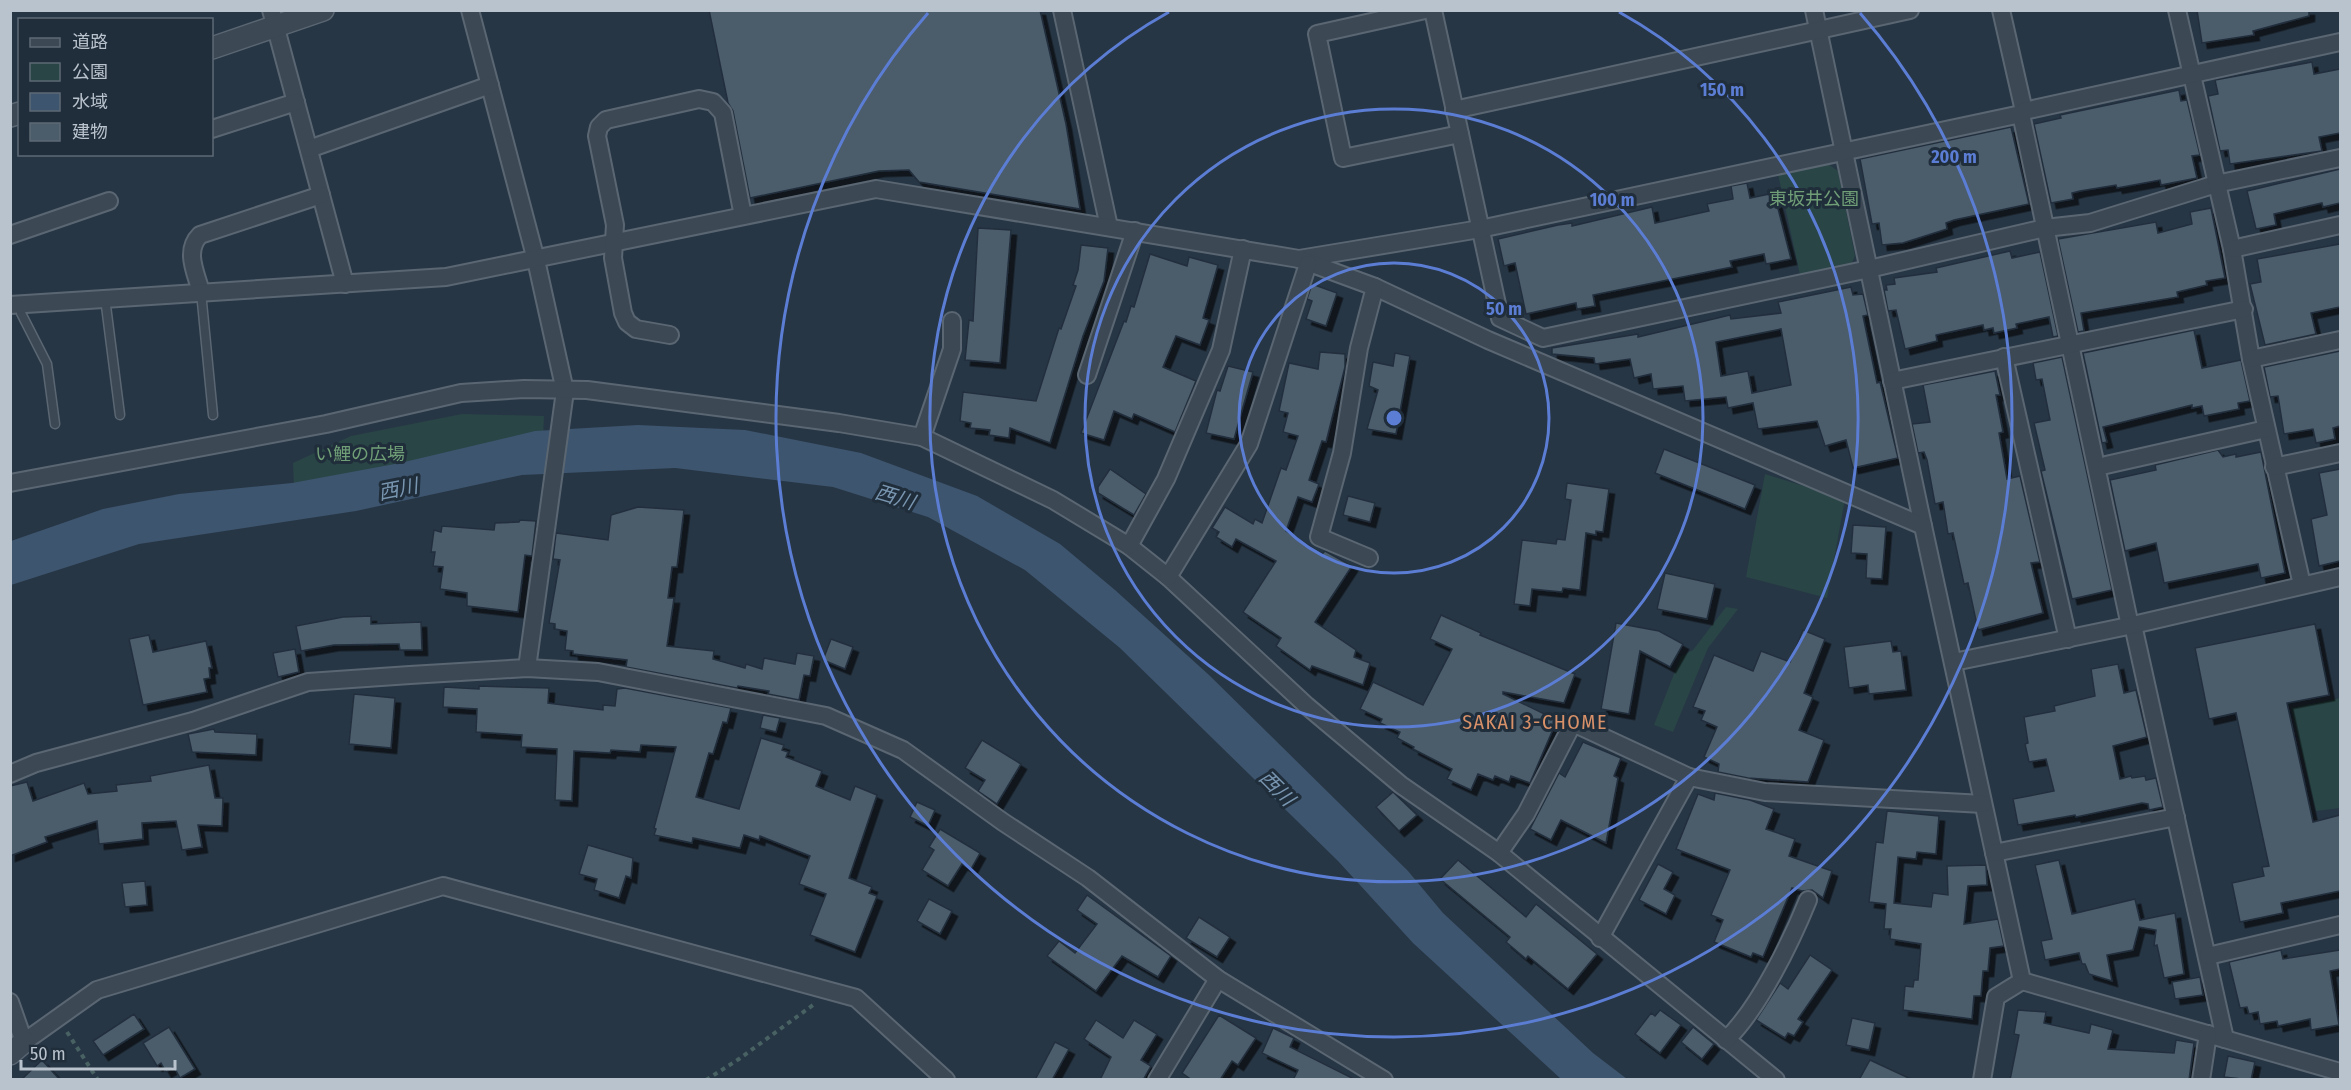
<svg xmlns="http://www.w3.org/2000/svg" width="2351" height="1090" viewBox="0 0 2351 1090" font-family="'Fira Sans Condensed','Noto Sans JP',sans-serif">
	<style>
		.green { fill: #294546 }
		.water { fill: #3d556e }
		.building { fill: #4b5c6b; stroke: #222f3c; stroke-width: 1.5; fill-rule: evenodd; filter: url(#shadow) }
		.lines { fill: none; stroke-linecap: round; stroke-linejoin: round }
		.service-casing { stroke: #5a6672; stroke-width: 11 }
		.minor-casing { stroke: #5a6672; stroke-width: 20 }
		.tertiary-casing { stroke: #5a6672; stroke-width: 24 }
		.path { stroke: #486162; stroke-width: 4; stroke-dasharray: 4.5 4.5; stroke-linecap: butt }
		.service { stroke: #3c4854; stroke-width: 8 }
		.minor { stroke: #3c4854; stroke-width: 16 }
		.tertiary { stroke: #3c4854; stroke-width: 21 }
		.ring { fill: none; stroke: #5b7dd4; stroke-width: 3 }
		.labels { text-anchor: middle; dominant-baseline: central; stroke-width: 6; stroke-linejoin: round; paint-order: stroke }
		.park-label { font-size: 18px; fill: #709f77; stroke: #202d3a }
		.water-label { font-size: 20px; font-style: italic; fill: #7996b1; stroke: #202d3a }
		.neighbourhood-label { font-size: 20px; letter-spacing: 1.5px; fill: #d99169; stroke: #202d3a }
		.centre { fill: #5b7dd4; stroke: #202d3a; stroke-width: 3 }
		.ring-label { font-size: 18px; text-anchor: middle; font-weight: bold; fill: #5b7dd4; stroke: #202d3a; stroke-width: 6; stroke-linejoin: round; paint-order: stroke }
	</style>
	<defs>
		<filter id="shadow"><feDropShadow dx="5.5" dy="5.5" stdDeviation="0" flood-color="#0009"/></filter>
	</defs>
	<rect width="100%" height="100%" fill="#273645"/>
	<!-- green -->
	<g class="green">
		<path d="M1828,164L1838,171L1855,256L1850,267L1800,275L1778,174Z"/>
		<path d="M462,414L544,416L543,438L294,486L293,463L351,436Z"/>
		<path d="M1765,474L1845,499L1827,598L1746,577Z"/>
		<path d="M1726,607L1738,609L1708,648L1673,732L1654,725L1681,656L1693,650Z"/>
		<path d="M2340,698V808L2316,811L2291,708Z"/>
	</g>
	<!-- water -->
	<path class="water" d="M638,425L745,430L861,453L977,496L1060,544L1115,590L1209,675L1408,871L1443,913L1593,1053L1627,1079H1561L1413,943L1338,861L1120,648L1025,570L928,517L833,487L675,468L522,475L356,511L139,544L11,585V541L103,509L179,494L292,483L400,463L535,431Z"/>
	<!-- building -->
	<g class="building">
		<path d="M709,10H1040L1066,124L1080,209L919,182L909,170L879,171L750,198L733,111L728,103Z"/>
		<path d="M2197,10H2309V16L2253,31L2254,35L2202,43Z"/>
		<path d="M2312,62L2314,74L2340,69V133L2319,137L2322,151L2230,164L2228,150L2220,151L2208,96L2218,94L2215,80Z"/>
		<path d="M2179,90L2181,101L2187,100L2200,155L2192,156L2197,178L2161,185L2160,180L2117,188L2116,185L2080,191L2072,193L2073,199L2051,203L2034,124L2061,118L2060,115Z"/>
		<path d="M2011,127L2029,204L1954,220L1946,223L1947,229L1903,243L1882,245L1879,223L1872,224L1860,159Z"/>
		<path d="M2340,169V203L2323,207L2322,203L2274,214L2276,225L2256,229L2247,191Z"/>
		<path d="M1747,183L1750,198L1774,193L1791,259L1766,264L1764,254L1730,261L1732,267L1593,295L1595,306L1577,309L1576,303L1526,314L1515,263L1504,266L1498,239L1558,225L1572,223V226L1652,207L1655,223L1709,211L1707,204L1733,199L1731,186Z"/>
		<path d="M2211,208L2225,278L2206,281L2207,285L2177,292L2178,297L2081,313L2084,331L2078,332L2058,239L2156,222L2158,233L2192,224L2190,212Z"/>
		<path d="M978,228L1011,230L1000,363L965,360L969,320L973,321Z"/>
		<path d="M2340,244V307L2311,313L2316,334L2265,345L2250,284L2261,282L2257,259Z"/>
		<path d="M1081,245L1108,248L1104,281L1083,336L1050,443L1010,428L1009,438L989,435L990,430L970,428L971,423L960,421L963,392L1036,401L1059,328L1061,329L1076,286L1073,285L1078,270Z"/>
		<path d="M2010,251L2012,258L2040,252L2058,336L2053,337L2049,317L2016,324L2017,328L1994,333L1993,328L1984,330L1983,325L1936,335L1937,341L1905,349L1896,310L1888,311L1884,290H1887L1886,285L1895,284L1894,278L1937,272L1936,268Z"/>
		<path d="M1150,254L1187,266L1189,257L1218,265L1203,318L1209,320L1200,345L1176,336L1163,367L1196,381L1175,432L1134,414L1132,419L1114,411L1104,440L1081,433L1124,321L1126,322L1131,306L1134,307Z"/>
		<path d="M1312,284L1337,293L1326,326L1306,319L1312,301L1307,299Z"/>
		<path d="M1851,287L1853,295L1863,294L1868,315L1863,316L1877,383L1880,382L1898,458L1884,461L1853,468L1846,440L1825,446L1817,421L1758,429L1753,403L1728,408L1726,397L1685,401L1683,386L1653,389L1651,374L1634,378L1630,359L1595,364L1594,358L1552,354V348L1638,334V337L1730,315L1731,319L1781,313L1778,302ZM1781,329L1791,385L1752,393L1748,371L1721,376L1716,342Z"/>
		<path d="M2194,330L2202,368L2241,360L2250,401L2238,403L2239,409L2204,416L2202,406L2192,408V405L2103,427L2107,442L2102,443L2083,353Z"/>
		<path d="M2340,351V426L2333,428L2335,439L2316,443L2313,429L2284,434L2278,396L2270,397L2264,367Z"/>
		<path d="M1320,352L1345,354V367L1326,442L1322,441L1309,480L1319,484L1312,502L1298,497L1286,531L1322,554L1325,551L1352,566L1315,622L1356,650L1354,657L1370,663L1363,685L1312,666L1310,670L1276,646L1281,638L1243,612L1276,561L1236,539L1232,547L1216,537L1219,532L1212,528L1225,507L1253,524L1255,519L1262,523L1281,468L1286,470L1298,436L1283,432L1288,413L1279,411L1289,363L1318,369Z"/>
		<path d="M1395,353L1410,356L1396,434L1367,429L1378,390L1369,386L1373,362L1393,366Z"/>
		<path d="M2062,357L2112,590L2072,599L2041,471L2045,470L2034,423L2050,420L2042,379L2036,380L2033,363Z"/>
		<path d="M1228,366L1253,372L1234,439L1206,433L1217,390L1220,391Z"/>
		<path d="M1995,371L2000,395H1996L2003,432L1999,433L2007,479L2020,476L2040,562L2031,563L2043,613L1978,630L1968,583L1964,584L1953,533L1948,534L1943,502L1935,504L1927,460L1924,452L1918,453L1912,424L1930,422L1923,385Z"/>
		<path d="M1664,449L1755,485L1745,509L1655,473Z"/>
		<path d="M2218,450L2223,457L2236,454V457L2261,452L2285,573L2261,578L2258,564L2164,583L2156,543L2125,551L2110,480L2156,470L2155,465Z"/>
		<path d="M1110,469L1146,494L1134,515L1098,493V487Z"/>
		<path d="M2340,469V561L2319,566L2311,519L2327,515L2319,473Z"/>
		<path d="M1567,483L1609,489L1603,532L1596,531V535L1586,533L1580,590L1563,588L1562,592L1532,589L1530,606L1514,604L1522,540L1556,544L1557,539L1565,540L1571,500L1565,499Z"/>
		<path d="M1348,496L1375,503L1370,522L1343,515Z"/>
		<path d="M638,507L684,510L677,567H672L668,598H674L667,646L714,651L713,659L745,668L746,664L762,669L764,658L795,664L797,653L814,656L810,676L804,675L799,700L768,694L769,691L738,686L737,688L626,667L627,660L573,654V651L565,650L567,631L555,629V624L549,623L560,560L553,559L556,533L608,540L611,515Z"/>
		<path d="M520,520L536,521L532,556L525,555L518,612L467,606V593L440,589L443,567L433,566L435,552H431L434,530L441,532L442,526L494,530L495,523L519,522Z"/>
		<path d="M1853,525L1886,527L1882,579L1866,578L1867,554L1851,553Z"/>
		<path d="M1665,573L1715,584L1707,619L1657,609Z"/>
		<path d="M1441,615L1481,633L1480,635L1575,674L1564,703L1503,692V694L1557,720L1530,783L1511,776L1509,782L1495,776L1493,780L1478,774L1471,790L1447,779L1452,769L1413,749L1414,747L1397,738L1400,732L1380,723L1382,719L1360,709L1373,682L1423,705L1452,649L1430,639Z"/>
		<path d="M371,616V624L421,622L422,650H400L399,644L334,645L301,651L296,626L343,617Z"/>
		<path d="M1616,623L1659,631L1683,644L1670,667L1640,651L1629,714L1601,709Z"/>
		<path d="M2315,624L2329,695L2287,703L2313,822L2340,815V891L2281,903L2283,913L2240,922L2232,883L2264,876L2262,867L2269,866L2236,713L2209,719L2195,648Z"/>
		<path d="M1803,630L1825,639L1804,693L1813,697L1799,730L1824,740L1808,782L1748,778L1718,772L1719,764L1704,757L1717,727L1701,720L1705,711L1693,707L1714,655L1753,671L1761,651L1790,662Z"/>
		<path d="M149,635L153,652L206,641L212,668H209L210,678L204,679L207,692L143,705L129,639Z"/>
		<path d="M831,639L853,647L845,669L823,660Z"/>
		<path d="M1891,641L1893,652L1901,651L1906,690L1869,694L1868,685L1849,688L1844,647Z"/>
		<path d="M295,649L299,672L278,677L273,653Z"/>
		<path d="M2118,664L2124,693L2136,690L2147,737L2113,746L2120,779L2131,776L2132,778L2145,776L2146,780L2156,778L2163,807L2149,810L2148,804L2142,803L2076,817L2075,815L2018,825L2013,799L2054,791L2046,759L2029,762L2025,744L2028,743L2024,717L2055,711L2054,706L2095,696L2091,669Z"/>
		<path d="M479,686L549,688L548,703L603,710V705L615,706L617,689L625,688L731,708L727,723L723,722L713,754L709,753L696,797L739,809L761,738L784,745L782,750L788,752L786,757L822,771L816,786L850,800L855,786L877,795L849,878L872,887L869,893L877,896L855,952L810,935L826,894L799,884L810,856L760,836L759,840L744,835L740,848L693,838L692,843L654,835L656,829L654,828L676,747L641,745L640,752L611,750L610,753L574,751L572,801L555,800L557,749L521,747L522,735L476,732L477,709L443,707L444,687L479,689Z"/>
		<path d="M354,694L395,698L391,748L349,744Z"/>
		<path d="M763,715L780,718L776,732L760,728Z"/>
		<path d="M214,729L215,732L257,734L256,755L192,752L188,734Z"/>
		<path d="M982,740L1021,764L997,804L978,791L985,780L965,768Z"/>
		<path d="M1583,742L1621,758L1614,776L1618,778L1606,843L1561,820L1551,840L1530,829L1559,773L1565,777Z"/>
		<path d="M209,765L215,798H223L222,826L198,825L202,847L182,850L176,821L142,823L143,839L99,844L97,821L45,837L47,842L10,856V786L27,782L33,801L84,783L88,794L117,791L116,785L151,781L150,776Z"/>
		<path d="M1393,792L1417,815L1399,831L1376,807Z"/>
		<path d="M1715,793L1750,800L1774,809L1766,829L1795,839L1789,856L1832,871L1823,898L1812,890L1802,891L1792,888L1763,957L1753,953L1751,957L1714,942L1723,920L1711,915L1730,870L1676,849L1698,794L1714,800Z"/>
		<path d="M917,802L935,810L928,826L910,817Z"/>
		<path d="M1887,811L1939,816L1936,854L1917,852L1916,859L1898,857L1894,903L1931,907L1933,893L1948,895L1947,866L1986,865L1987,885L1968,886L1964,924L1998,919L2004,946L1990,948L1988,971H1983L1981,996H1974L1972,1019L1903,1010L1905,986L1913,987L1914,980H1918L1921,944L1890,939L1891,929H1884L1886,904L1869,902L1876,842L1883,843Z"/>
		<path d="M940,829L980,853L971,869L962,864L948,886L922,870L934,850L929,847Z"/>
		<path d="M588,845L633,858L631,878L626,876L619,898L594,890L597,879L579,874Z"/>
		<path d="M1458,860L1526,917L1536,904L1597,954L1568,989L1528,956L1526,959L1506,942L1510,937L1440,879Z"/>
		<path d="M2059,860L2072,914L2135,899L2140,920L2175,913L2184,974L2164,978L2157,945L2154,946L2156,930L2139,927L2133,950L2107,955L2112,981L2089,974L2085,964H2082L2079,953L2045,960L2041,941L2052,939L2035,865Z"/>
		<path d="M1658,864L1673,872L1664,889L1675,895L1666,914L1639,900Z"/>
		<path d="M145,881L147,905L125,907L122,883Z"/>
		<path d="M1087,895L1171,956L1158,977L1122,956L1096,991L1047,956L1059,941L1075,953L1097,924L1077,910Z"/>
		<path d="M929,899L952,911L940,934L917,921Z"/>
		<path d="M1199,917L1230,937L1217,957L1186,938Z"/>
		<path d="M2281,950L2283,959L2340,950V969L2330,971L2339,1025L2311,1030L2310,1019L2278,1026L2277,1021L2260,1024L2258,1012L2249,1014L2247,1007L2240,1008L2229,962Z"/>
		<path d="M1810,955L1832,970L1798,1019L1803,1022L1794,1036L1788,1033L1785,1038L1756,1020L1780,983L1788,989Z"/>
		<path d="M2200,977L2203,995L2175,999L2172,982Z"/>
		<path d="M1660,1010L1681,1025L1660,1053L1635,1034L1651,1013L1655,1016Z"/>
		<path d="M2018,1010L2046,1012L2044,1023L2089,1033L2091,1024L2113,1030L2108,1049L2174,1053L2176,1040L2194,1043L2189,1080H2010L2019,1035L2014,1034Z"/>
		<path d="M134,1014L144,1029L103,1055L93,1041Z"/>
		<path d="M1219,1015L1256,1038L1238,1065L1232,1061L1220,1080H1192L1182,1073Z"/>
		<path d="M1852,1018L1875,1023L1869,1050L1846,1045Z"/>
		<path d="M1096,1020L1123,1038L1134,1020L1157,1034L1141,1060L1151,1066L1143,1080H1100L1111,1057L1084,1039Z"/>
		<path d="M169,1027L195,1069L180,1078L174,1067L166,1072L161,1063L157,1066L143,1043Z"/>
		<path d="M1693,1027L1714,1044L1702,1059L1681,1042Z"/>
		<path d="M1273,1028L1294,1038L1290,1047L1356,1080H1293L1298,1070L1262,1053Z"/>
		<path d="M1055,1042L1069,1049L1052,1080H1035Z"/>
		<path d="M2228,1056L2255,1062L2251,1080L2224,1077Z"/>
		<path d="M42,1060L60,1080H21Z"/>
		<path d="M1870,1060L1913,1080H1859Z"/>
	</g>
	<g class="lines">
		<!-- service casing -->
		<g class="service-casing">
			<g id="service">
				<path d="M201,292L213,415"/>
				<path d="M105,298L120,415"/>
				<path d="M21,304V313L47,364L55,424"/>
			</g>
		</g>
		<!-- minor casing -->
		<g class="minor-casing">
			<g id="minor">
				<path d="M271,10L345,284"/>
				<path d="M470,10L536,260L565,391L527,668"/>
				<path d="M1062,10L1109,227"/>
				<path d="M1425,10L1317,34L1343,158L1460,134"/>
				<path d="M1433,10L1500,318L1543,338L1869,269L2045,228L2090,223L2216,184L2340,158"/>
				<path d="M1814,10L1923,526"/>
				<path d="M2001,10L2024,111"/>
				<path d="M2177,10L2232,249L2251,359L2302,585"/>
				<path d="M1454,110L1910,10"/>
				<path d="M2021,114L2130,626"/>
				<path d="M212,129L296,102"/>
				<path d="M309,149L490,85"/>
				<path d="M10,235L109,201"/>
				<path d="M2232,249L2340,225"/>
				<path d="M1299,259L1480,229L2021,114L2024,111L2340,42"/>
				<path d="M201,292C196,273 184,251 200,235L321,195"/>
				<path d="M10,305L446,277L876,189L1299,259L1375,287L1488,340L1923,526L2022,981L2340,1072"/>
				<path d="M670,335L636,329L627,322L623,313L613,258L615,225L597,136L599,127L606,120L699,99L713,102L723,113L743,216"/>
				<path d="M2004,357L2068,639"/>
				<path d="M2251,359L2340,340"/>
				<path d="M1087,375L1135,231"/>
				<path d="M1892,381L2244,309"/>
				<path d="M922,437L952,349V321"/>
				<path d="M2106,465L2266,429"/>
				<path d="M2274,467L2340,453"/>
				<path d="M10,483L326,424L461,393L524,389L587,390L839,423L922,437L1053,500L1129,546L1168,577L1307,706L1401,785L1499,853L1776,1080"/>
				<path d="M1129,546L1166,479L1221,350L1243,249"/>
				<path d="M1369,558L1319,537L1342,453L1359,348L1375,287"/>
				<path d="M1168,577L1249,444L1308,264"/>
				<path d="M2133,625L2225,1039"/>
				<path d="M1954,662L2133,625L2340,577"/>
				<path d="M10,774L36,763L193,721L308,682L410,675L527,668L598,672L826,716L903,750L1003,822L1088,878L1218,979L1384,1080"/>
				<path d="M1499,853L1526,814L1573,723L1689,777L1765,792L1983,804"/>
				<path d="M1994,853L2176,817"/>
				<path d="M1600,938L1689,777"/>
				<path d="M2208,956L2340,925"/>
				<path d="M10,1002L24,1042L97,990L443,886L856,998L946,1080"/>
				<path d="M1726,1040C1759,1008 1791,942 1808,900"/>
				<path d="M1157,1080L1218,979"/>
				<path d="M1982,1080L1996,997L2022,981"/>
				<path d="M2201,1080L2208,1034"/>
			</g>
		</g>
		<!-- tertiary casing -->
		<g class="tertiary-casing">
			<g id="tertiary">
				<path d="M212,48L323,10"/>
				<path d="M10,116L20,113"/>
				<path d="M10,1054L24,1042"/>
			</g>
		</g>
		<!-- path -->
		<g class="path">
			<path d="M67,1032L98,1080"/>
			<path d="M706,1080L739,1059L813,1005"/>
		</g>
		<!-- service -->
		<use href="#service" class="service"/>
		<!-- minor -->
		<use href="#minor" class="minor"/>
		<!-- tertiary -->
		<use href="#tertiary" class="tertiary"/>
	</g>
	<!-- distance rings -->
	<g class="ring">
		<circle cx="1394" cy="418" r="155"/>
		<circle cx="1394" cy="418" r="309"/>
		<path d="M1619 12A464 464 0 1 1 1169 12"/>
		<path d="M1860 13A618 618 0 1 1 928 13"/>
	</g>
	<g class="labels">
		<!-- park labels -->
		<g class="park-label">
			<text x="1814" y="199">東坂井公園</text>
			<text x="360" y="454">い鯉の広場</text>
		</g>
		<!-- water labels -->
		<g class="water-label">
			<text transform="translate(398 489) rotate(-11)">西川</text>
			<text transform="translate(895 497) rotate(17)">西川</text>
			<text transform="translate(1277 788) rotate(45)">西川</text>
		</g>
		<!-- neighbourhood labels -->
		<g class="neighbourhood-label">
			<text x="1535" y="722">SAKAI 3-CHOME</text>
		</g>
	</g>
	<circle cx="1394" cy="418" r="9" class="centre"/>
	<g class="ring-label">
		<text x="1722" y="96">150 m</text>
		<text x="1954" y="163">200 m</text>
		<text x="1612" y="206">100 m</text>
		<text x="1504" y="315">50 m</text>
	</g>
	<!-- border -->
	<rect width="2351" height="1090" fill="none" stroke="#b9c3ce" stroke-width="24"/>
	<!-- legend -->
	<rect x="18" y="18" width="195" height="138" fill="#202d3a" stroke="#5d6975" stroke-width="1.5"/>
	<rect x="30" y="38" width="30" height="9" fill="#3c4854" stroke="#5d6975" stroke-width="1.5"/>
	<text x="72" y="48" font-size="18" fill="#b9c3ce">道路</text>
	<rect x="30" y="63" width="30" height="18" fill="#294546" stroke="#5d6975" stroke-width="1.5"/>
	<text x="72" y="78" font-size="18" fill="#b9c3ce">公園</text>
	<rect x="30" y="93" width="30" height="18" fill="#3d556e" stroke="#5d6975" stroke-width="1.5"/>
	<text x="72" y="108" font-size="18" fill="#b9c3ce">水域</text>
	<rect x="30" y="123" width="30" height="18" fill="#4b5c6b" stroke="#5d6975" stroke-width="1.5"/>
	<text x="72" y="138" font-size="18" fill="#b9c3ce">建物</text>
	<!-- scale -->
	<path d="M21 1060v9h154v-9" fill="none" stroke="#b9c3ce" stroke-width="3"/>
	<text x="30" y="1060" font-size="18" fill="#b9c3ce" stroke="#202d3a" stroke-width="4.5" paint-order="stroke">50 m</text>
</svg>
